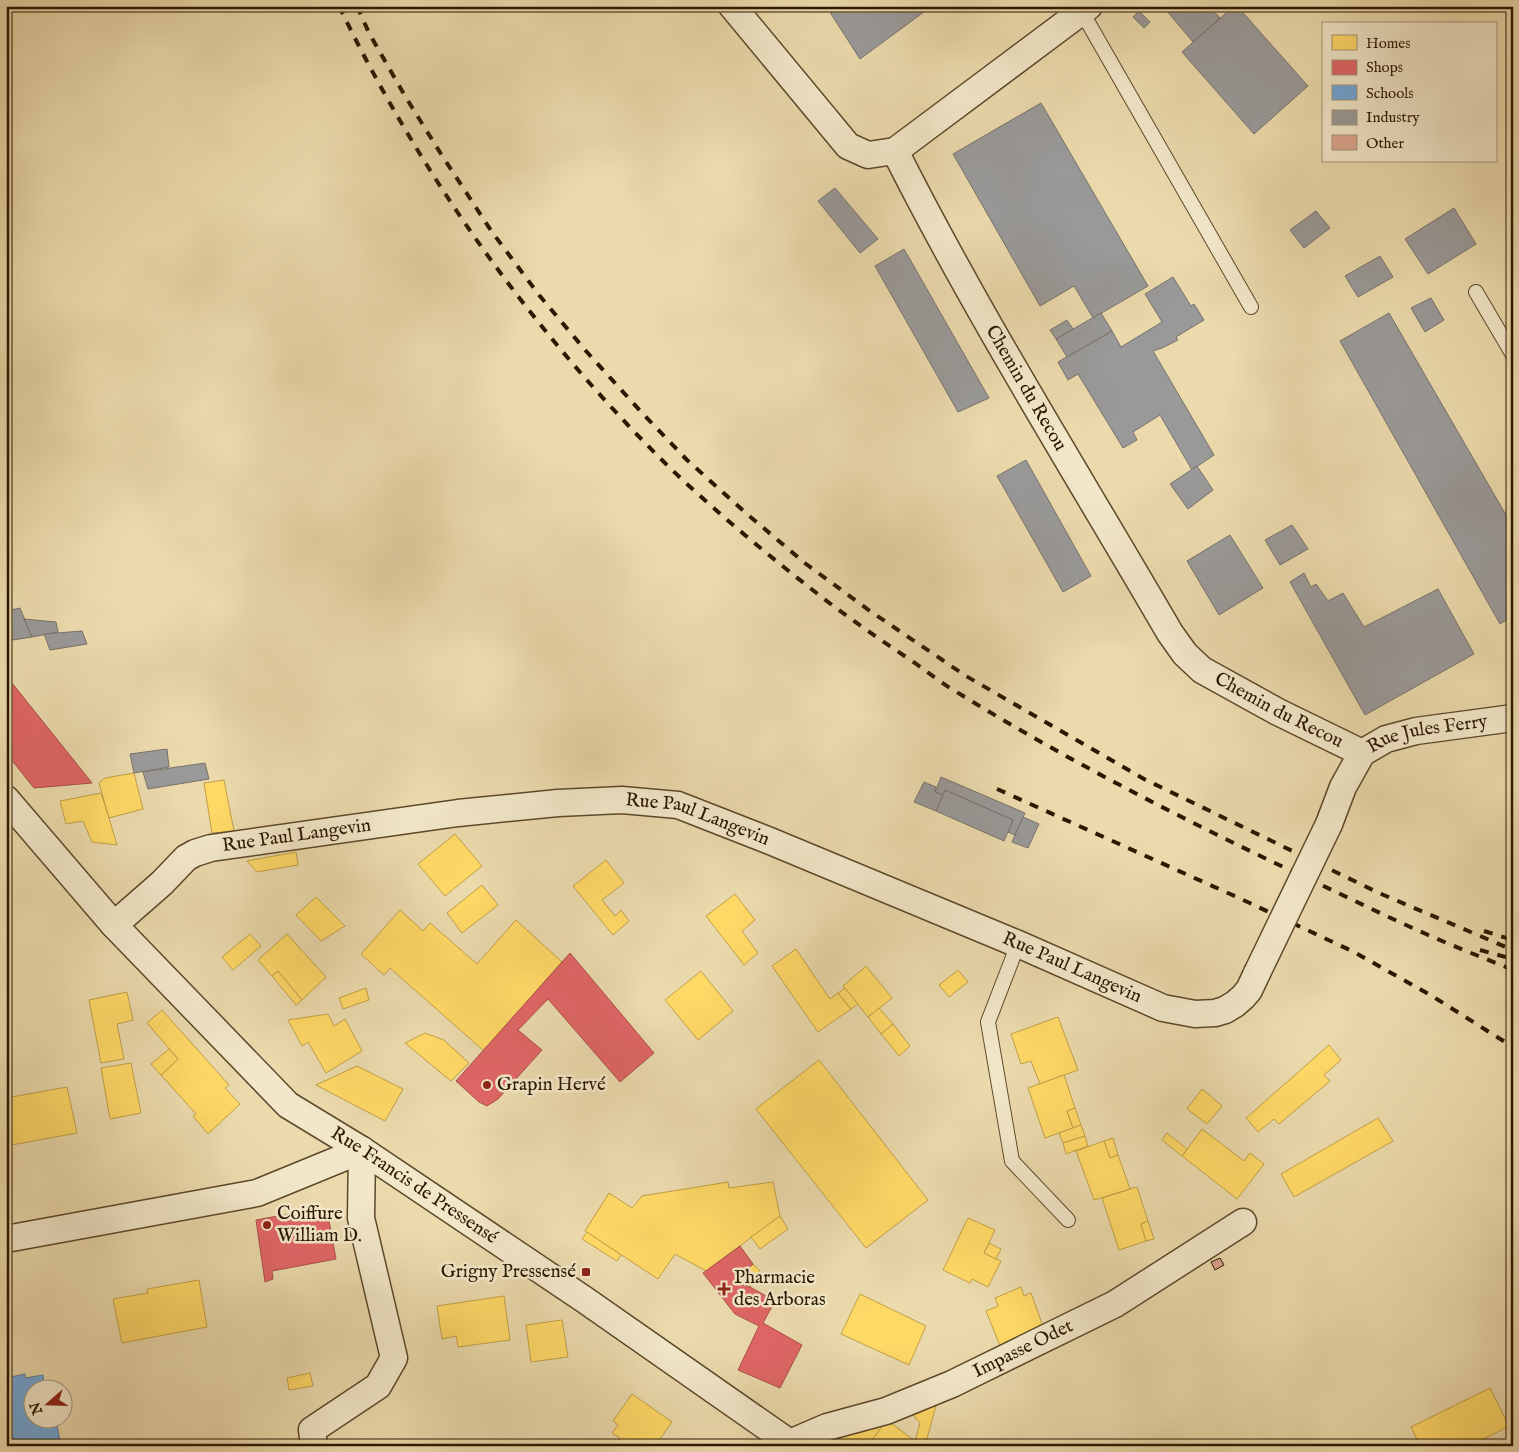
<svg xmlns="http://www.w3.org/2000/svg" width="1519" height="1452" viewBox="0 0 1519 1452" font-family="'IM FELL English',serif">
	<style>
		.homes { fill: #ffd966; stroke: #c09f47 }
		.shops { fill: #e06666; stroke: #aa4f47 }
		.schools { fill: #6fa8dc; stroke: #5b7d9a }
		.industry { fill: #999; stroke: #78726b }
		.building { fill: #daa48c; stroke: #2c1800 }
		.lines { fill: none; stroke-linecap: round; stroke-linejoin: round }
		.service-casing { stroke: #5c482b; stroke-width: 16 }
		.minor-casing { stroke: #5c482b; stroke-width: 29 }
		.service { stroke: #f2e7c9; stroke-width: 14 }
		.minor { stroke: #f2e7c9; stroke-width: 26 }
		.rail { stroke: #2c1800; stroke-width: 4; stroke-dasharray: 9 9; stroke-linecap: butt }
		.minor-bridge-casing { stroke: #5c482b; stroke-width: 29; stroke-linecap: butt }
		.minor-bridge { stroke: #f2e7c9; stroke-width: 26 }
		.poi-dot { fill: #8f2418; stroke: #f2e7c9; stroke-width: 2 }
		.labels { text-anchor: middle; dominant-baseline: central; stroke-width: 5; stroke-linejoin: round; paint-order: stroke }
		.street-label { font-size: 19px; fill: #2c1800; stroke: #f2e7c9 }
		.poi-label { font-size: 19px; fill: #2c1800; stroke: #f2e7c9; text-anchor: start }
	</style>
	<rect width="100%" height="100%" fill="#ebdaac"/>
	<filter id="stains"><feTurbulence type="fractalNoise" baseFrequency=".004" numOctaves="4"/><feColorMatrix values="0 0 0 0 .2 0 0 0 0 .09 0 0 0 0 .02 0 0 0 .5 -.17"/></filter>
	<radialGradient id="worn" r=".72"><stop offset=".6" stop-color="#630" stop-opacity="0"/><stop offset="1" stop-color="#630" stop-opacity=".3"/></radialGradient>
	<!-- homes -->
	<g class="homes">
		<path d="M134,773L143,809L109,818L99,783L105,778Z"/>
		<path d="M224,780L234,831L212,833L204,783Z"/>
		<path d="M101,793L109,818L117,845L92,842L83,821L66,824L60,801Z"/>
		<path d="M455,834L482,866L445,896L418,864Z"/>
		<path d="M296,852L298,865L257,872L247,861Z"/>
		<path d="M606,860L624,883L602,900L615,916L621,910L629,921L613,935L573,886Z"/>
		<path d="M482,885L498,905L462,933L447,913Z"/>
		<path d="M735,894L755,920L742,931L758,953L744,965L706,916Z"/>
		<path d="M316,897L345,926L321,941L296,915Z"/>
		<path d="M400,910L423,931L430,923L477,964L516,920L562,962L484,1051L390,968L384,975L361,954Z"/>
		<path d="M250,934L261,946L233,970L222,957Z"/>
		<path d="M287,934L326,977L302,1000L278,971L272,976L258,960Z"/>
		<path d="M796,949L830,999L838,993L851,1009L818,1032L772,966Z"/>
		<path d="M866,966L892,998L868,1017L843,986Z"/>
		<path d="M958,970L968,982L949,997L939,985Z"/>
		<path d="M278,971L302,1000L296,1005L272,976Z"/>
		<path d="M701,971L733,1011L698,1040L665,1000Z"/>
		<path d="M366,988L369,1000L343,1009L339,998Z"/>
		<path d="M845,988L858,1004L851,1009L838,993Z"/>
		<path d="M127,992L133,1020L117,1024L124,1059L101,1063L89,1000Z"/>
		<path d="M879,1008L893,1024L881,1034L868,1017Z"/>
		<path d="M162,1010L229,1085L225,1088L240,1104L208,1134L193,1116L196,1114L161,1075L178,1059L147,1023Z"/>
		<path d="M328,1014L334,1026L345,1019L362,1051L326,1073L308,1042L302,1046L288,1020Z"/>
		<path d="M1058,1017L1078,1070L1040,1084L1031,1061L1021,1064L1011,1034Z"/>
		<path d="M893,1024L910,1046L899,1056L881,1034Z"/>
		<path d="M425,1033L444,1040L469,1063L451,1081L405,1043Z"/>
		<path d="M1329,1045L1341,1060L1324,1075L1330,1081L1279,1124L1274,1119L1258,1132L1246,1118Z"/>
		<path d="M169,1049L178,1059L161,1075L151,1064Z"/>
		<path d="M819,1060L928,1200L866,1248L756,1109Z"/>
		<path d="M131,1063L141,1113L110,1119L101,1068Z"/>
		<path d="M357,1066L403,1089L385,1121L316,1085Z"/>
		<path d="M1064,1075L1075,1108L1067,1111L1073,1128L1045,1138L1028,1088Z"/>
		<path d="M67,1087L77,1133L6,1146V1098Z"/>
		<path d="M1202,1089L1222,1106L1207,1124L1187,1109Z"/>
		<path d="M1075,1108L1081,1125L1073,1128L1067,1111Z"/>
		<path d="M1378,1118L1393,1141L1294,1197L1281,1174Z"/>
		<path d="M1081,1125L1085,1136L1063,1143L1059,1133Z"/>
		<path d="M1202,1129L1244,1161L1250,1153L1264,1164L1237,1199L1182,1156Z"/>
		<path d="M1167,1133L1187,1149L1182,1156L1162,1140Z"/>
		<path d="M1085,1136L1088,1146L1066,1154L1063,1143Z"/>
		<path d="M1113,1138L1118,1155L1110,1158L1104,1141Z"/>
		<path d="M1104,1141L1110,1158L1118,1155L1130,1189L1094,1200L1076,1151Z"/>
		<path d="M728,1182L729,1188L773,1182L780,1216L706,1271L675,1254L658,1279L585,1231L609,1193L632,1208L642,1196Z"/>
		<path d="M1137,1187L1148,1221L1141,1224L1146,1241L1119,1250L1102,1198Z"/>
		<path d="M780,1216L788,1229L760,1249L751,1237Z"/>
		<path d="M968,1218L995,1230L984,1253L1001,1261L988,1287L972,1279L970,1283L943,1270Z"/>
		<path d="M1148,1221L1154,1239L1146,1241L1141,1224Z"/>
		<path d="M587,1232L621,1255L617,1261L582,1239Z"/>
		<path d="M989,1243L1001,1249L996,1259L984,1253Z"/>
		<path d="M753,1264L760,1271L750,1287L735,1281Z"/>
		<path d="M199,1280L207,1327L122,1343L113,1299L148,1293L147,1289Z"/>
		<path d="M1021,1287L1024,1296L1031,1293L1044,1329L1001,1348L986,1311L998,1306L995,1298Z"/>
		<path d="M860,1294L926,1326L909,1365L841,1334Z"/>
		<path d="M504,1296L510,1340L458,1347L456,1336L442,1339L437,1306Z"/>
		<path d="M562,1320L568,1357L531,1362L526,1325Z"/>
		<path d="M310,1373L313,1386L289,1390L287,1378Z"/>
		<path d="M1490,1388L1509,1426L1470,1446H1420L1411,1427Z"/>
		<path d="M632,1394L672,1422L655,1446H614L620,1438L612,1433L618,1425L613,1421Z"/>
		<path d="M937,1402L925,1446H920L915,1441L920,1423L909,1410Z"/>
		<path d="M887,1420L915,1441L920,1446H867Z"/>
		<path d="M887,1420L867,1446H848L834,1434Z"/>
	</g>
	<!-- shops -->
	<g class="shops">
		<path d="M6,675L8,678L92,783L34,788L6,753Z"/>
		<path d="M570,953L654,1053L620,1082L548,999L518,1030L542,1050L498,1099L487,1106L479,1102L456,1081Z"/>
		<path d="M305,1211L307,1218L328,1215L336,1259L272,1271L273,1279L265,1282L256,1220Z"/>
		<path d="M740,1246L753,1264L735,1281L750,1287L775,1301L763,1323L802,1345L780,1388L738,1370L759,1326L735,1314L703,1273Z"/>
	</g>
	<!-- schools -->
	<path class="schools" d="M25,1374V1378L43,1375L45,1390H32V1420H56L61,1446H8L6,1437V1378Z"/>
	<!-- industry -->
	<g class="industry">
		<path d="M826,6H932L860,59Z"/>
		<path d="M1170,6H1209L1220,18L1193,42L1166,10Z"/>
		<path d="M1234,6H1237L1308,86L1254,134L1182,52Z"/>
		<path d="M1139,11L1150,22L1144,28L1133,17Z"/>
		<path d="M1041,103L1148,286L1093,318L1074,286L1040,306L953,154Z"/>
		<path d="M835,188L878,239L860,253L818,201Z"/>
		<path d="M1454,208L1476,244L1428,274L1405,239Z"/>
		<path d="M1316,211L1330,228L1304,248L1290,230Z"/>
		<path d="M904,249L989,398L958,412L875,266Z"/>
		<path d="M1380,256L1393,277L1358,297L1345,276Z"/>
		<path d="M1173,277L1191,306L1194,304L1204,320L1176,337L1178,340L1162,348L1153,351L1214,455L1192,470L1160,415L1133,432L1137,440L1123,448L1078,374L1068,380L1058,362L1112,331L1121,347L1162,322L1145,294Z"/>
		<path d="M1431,298L1444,320L1425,332L1411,308Z"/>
		<path d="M1101,313L1112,331L1067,357L1056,339Z"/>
		<path d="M1389,313L1513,527V616L1500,624L1340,341Z"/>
		<path d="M1067,320L1073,329L1056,339L1050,330Z"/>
		<path d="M1026,460L1091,576L1063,592L997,476Z"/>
		<path d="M1197,466L1213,490L1188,509L1170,484Z"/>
		<path d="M1292,525L1308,549L1280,565L1265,540Z"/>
		<path d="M1230,535L1263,588L1219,615L1187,561Z"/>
		<path d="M1304,573L1311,587L1316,584L1328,601L1343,593L1364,627L1438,589L1474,654L1365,715L1290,582Z"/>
		<path d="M20,608L32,637L6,641V611Z"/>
		<path d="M24,619L56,622L58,632L32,637Z"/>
		<path d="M82,631L87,644L50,650L44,634Z"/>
		<path d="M167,749L169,767L134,773L130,754Z"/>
		<path d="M205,763L209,779L148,789L143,772Z"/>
		<path d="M941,777L1025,813L1015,835L1008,832L1013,820L945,790L943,795L935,792Z"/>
		<path d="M924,782L936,787L935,792L943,795L936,811L914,802Z"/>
		<path d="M945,790L1013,820L1004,841L936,811Z"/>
		<path d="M1023,817L1039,824L1028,848L1012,842Z"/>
	</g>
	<!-- building -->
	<path class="building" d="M1220,1258L1224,1265L1215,1270L1211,1262Z"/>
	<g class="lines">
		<!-- service casing -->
		<g class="service-casing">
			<g id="service">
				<path d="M1082,12L1251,307"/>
				<path d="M1476,292L1513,355"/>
				<path d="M1018,944L988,1022L1012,1161L1068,1220"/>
			</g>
		</g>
		<!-- minor casing -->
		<g class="minor-casing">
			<g id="minor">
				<path d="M732,6L848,146L868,155L895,151L1089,6"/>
				<path id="s1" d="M895,151C978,316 1077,473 1170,633L1185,654L1202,670L1278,712L1362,753"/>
				<path id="s2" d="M6,799L114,925L288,1105L362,1150L585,1300L794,1446"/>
				<path id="s3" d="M1329,824L1343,787L1362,753L1386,739L1416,731L1513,718"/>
				<path id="s4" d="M114,925L162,883L186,858L195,853L211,848L458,813L558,803L622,800L678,805L770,841L1018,944L1163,1008L1195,1014L1215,1013L1225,1010L1235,1004L1243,997L1249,990L1257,973"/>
				<path d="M6,1239L257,1193L362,1150"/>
				<path id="s5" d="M790,1443L827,1427L886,1411L952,1384L1115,1304L1243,1222"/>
				<path d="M314,1446L312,1430L378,1386L394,1358L361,1218L362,1150"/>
			</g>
		</g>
		<!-- service -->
		<use href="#service" class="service"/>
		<!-- minor -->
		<use href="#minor" class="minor"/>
		<!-- rail -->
		<g class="rail">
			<path d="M339,6C422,178 534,334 670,468C717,513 768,555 819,595C850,619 882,641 915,663C930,674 944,685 960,694C1062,757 1169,812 1277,864C1327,887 1376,912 1426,934C1455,947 1484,958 1513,970"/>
			<path d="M357,6L369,33L405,96L441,154L492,232L539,295L586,351L643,414L687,460L747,514L806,564L870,611L966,676L1144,779L1379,893L1513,950"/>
			<path d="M997,789L1239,898L1354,952L1432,996L1513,1047"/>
			<path d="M1484,931L1513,940"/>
			<path d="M1480,950L1513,959"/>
		</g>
		<!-- minor-bridge casing -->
		<g class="minor-bridge-casing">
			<path id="minor-bridge" d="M1257,973L1329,824"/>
		</g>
		<!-- minor-bridge -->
		<use href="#minor-bridge" class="minor-bridge"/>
	</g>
	<!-- markers -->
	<g class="poi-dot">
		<circle cx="487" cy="1085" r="5"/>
		<circle cx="267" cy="1225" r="5"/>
		<rect x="581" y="1267" width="10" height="10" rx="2.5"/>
		<path d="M721.5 1281.5h5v5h5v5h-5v5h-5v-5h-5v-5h5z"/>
	</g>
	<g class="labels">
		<!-- street labels -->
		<g class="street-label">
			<text stroke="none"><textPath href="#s1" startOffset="271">Chemin du Recou</textPath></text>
			<text stroke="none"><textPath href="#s1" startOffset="691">Chemin du Recou</textPath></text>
			<text stroke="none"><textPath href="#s3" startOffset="148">Rue Jules Ferry</textPath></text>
			<text stroke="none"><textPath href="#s4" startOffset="618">Rue Paul Langevin</textPath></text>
			<text stroke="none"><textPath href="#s4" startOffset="212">Rue Paul Langevin</textPath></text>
			<text stroke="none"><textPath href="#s4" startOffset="1022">Rue Paul Langevin</textPath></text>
			<text stroke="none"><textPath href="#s2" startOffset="566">Rue Francis de Pressensé</textPath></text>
			<text stroke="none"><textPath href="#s5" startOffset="252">Impasse Odet</textPath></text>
		</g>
		<!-- poi labels -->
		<g class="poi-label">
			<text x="497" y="1085">Grapin Hervé</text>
			<text x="277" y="1214">Coiffure<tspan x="277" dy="22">William D.</tspan></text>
			<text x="576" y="1272" text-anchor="end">Grigny Pressensé</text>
			<text x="734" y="1278">Pharmacie<tspan x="734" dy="22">des Arboras</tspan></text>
		</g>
	</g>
	<!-- margin -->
	<rect width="1519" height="1452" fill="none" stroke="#ebdaac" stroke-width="25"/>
	<rect x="8" y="8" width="1504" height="1437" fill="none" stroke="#2c1800" stroke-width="2.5"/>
	<rect x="12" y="12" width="1494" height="1427" fill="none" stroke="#2c1800"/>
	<!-- legend -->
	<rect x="1322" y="22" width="175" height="140" fill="#f2e7c9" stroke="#a39479"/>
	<rect x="1332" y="35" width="25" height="15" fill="#ffd966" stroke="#a39479"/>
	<text x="1366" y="48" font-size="15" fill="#2c1800">Homes</text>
	<rect x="1332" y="60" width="25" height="15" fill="#e06666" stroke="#a39479"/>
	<text x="1366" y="72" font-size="15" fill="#2c1800">Shops</text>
	<rect x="1332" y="85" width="25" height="15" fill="#6fa8dc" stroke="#a39479"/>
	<text x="1366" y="98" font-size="15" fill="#2c1800">Schools</text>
	<rect x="1332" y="110" width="25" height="15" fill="#999999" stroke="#a39479"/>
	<text x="1366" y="122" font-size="15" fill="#2c1800">Industry</text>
	<rect x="1332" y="135" width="25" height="15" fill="#daa48c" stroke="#a39479"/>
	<text x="1366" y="148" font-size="15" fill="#2c1800">Other</text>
	<!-- north arrow -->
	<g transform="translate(48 1404) rotate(250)"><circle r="24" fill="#f2e7c9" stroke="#a39479"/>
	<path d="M0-4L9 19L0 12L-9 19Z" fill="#8f2418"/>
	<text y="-8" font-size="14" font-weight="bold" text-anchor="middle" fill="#2c1800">N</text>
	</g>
	<rect width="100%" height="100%" filter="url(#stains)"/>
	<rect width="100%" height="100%" fill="url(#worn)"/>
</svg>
